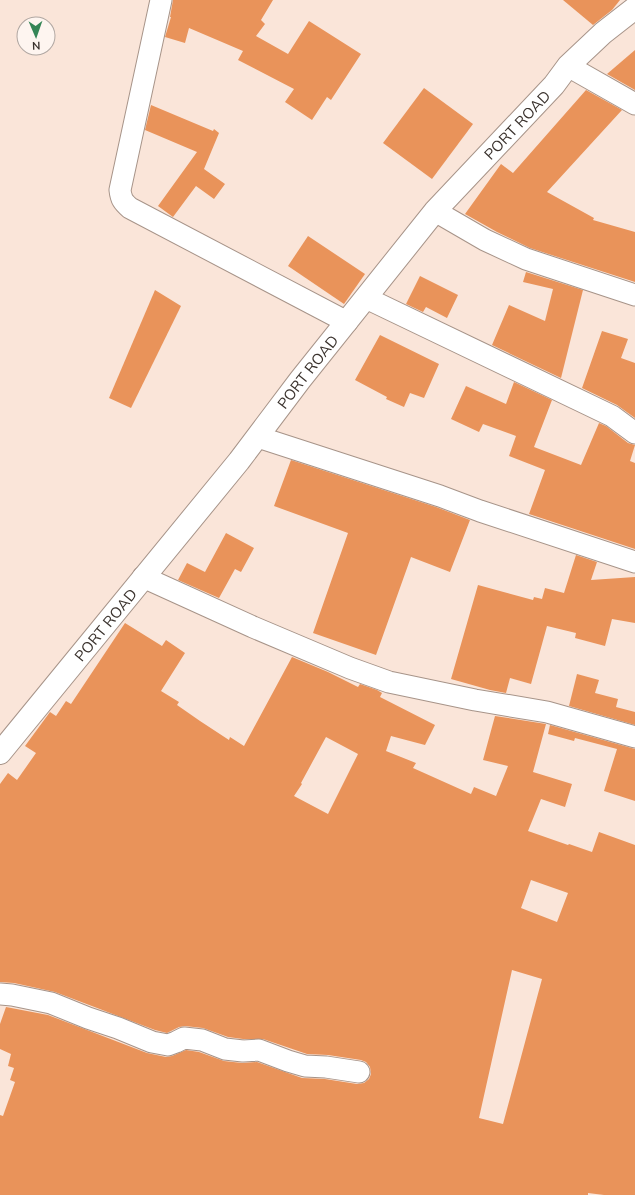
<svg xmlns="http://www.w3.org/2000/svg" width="635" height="1195" viewBox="0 0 635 1195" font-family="Mulish,sans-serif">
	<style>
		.building { fill: #e9935a; fill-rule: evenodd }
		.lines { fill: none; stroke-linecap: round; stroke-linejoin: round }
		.minor-casing { stroke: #a79489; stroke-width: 23 }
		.major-casing { stroke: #a79489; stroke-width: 24 }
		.minor { stroke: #fff; stroke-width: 21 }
		.major { stroke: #fff; stroke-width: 22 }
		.labels { text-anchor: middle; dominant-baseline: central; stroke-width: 4; stroke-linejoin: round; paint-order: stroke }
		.street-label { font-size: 15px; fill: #3b332e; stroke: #fef5f0 }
	</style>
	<rect width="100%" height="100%" fill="#fae5d9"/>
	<!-- building -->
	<g class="building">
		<path d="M173,0H273L261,20L265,24L256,36L288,54L309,21L361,54L331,100L327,97L312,120L285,102L294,89L238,60L243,51L189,28L185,43L165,37L171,17H170Z"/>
		<path d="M563,0H620L612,10L593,25Z"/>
		<path d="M635,50V90L607,74Z"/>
		<path d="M424,88L473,124L432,179L383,143Z"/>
		<path d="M586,90L622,110L547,192L594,218L593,220L635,232V282L530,248L497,232L465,214L501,164L513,173Z"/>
		<path d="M151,105L213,131L214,129L219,133L204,169L225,184L214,199L196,186L173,217L158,206L197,152L145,130Z"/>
		<path d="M308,236L365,274L344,304L288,266Z"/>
		<path d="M526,272L583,290L561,378L492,345L509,305L545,321L553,289L523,282Z"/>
		<path d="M420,276L458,295L447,318L426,307L423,312L406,304Z"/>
		<path d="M155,290L181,306L131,408L109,398Z"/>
		<path d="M602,331L628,339L621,358L635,363V418L617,405L582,388Z"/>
		<path d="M380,335L439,364L424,398L410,393L404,407L386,399L387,397L355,380Z"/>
		<path d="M514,382L552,400L534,447L581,465L599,423L606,426L628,443L635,445L630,461L635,463V549L529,514L545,470L509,456L516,436L483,424L479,432L451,419L466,386L506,404Z"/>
		<path d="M291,460L436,507L470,520L450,572L411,557L376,655L313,633L348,533L274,506Z"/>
		<path d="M226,533L254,548L241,572L235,569L219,598L178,580L187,563L205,572Z"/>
		<path d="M576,555L597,562L591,580L635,577V623L612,619L605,646L575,638L576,633L547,626L531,684L510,678L506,693L490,690L451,679L478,585L533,600L534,597L542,599L545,588L564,593Z"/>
		<path d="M125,623L162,646L166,640L185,653L161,691L179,702L177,705L200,721L229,740L230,737L244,746L292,657L328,672L358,687L360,684L377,690L382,693L380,697L435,725L425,745L391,736L386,751L416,763L413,768L471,794L474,787L496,796L508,766L483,760L495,716L546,724L533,772L572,784L565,807L541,799L528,831L568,845L569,844L592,852L599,832L635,845V1195H604L588,1193V1195H0V1115L3,1116L15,1082L10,1080L14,1068L8,1066L11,1054L0,1049V1024L6,1007L48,1015L147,1053L166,1057L172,1056L186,1050L199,1052L224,1061L242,1063L257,1062L302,1078L325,1079L357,1084L364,1083L369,1079L371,1074L370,1067L366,1062L361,1060L328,1055L307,1054L263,1039H243L228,1037L203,1028L185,1026L179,1027L167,1033L155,1030L55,992L14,983L0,982V784L8,773L17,780L36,753L25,746L50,712L56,716L66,701L71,704ZM326,737L358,754L328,814L294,796L302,784L301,783ZM531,880L568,893L557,922L521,908ZM512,970L542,979L503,1124L479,1118Z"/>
		<path d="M577,674L599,680L595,693L618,699L616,707L635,712V725L569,706Z"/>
		<path d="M550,725L635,749V801L604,791L617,749L575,738L574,741L548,734Z"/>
	</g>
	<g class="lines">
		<!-- minor casing -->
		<g class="minor-casing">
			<g id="minor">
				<path d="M161,0L120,190C121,199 123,202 130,208L347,322"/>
				<path d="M568,66L635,104"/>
				<path d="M435,211L485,240L526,259L635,295"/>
				<path d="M366,298L612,416L635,433"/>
				<path d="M258,437L440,496L480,511L635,562"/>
				<path d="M143,577L253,627L350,668L389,682L475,700L547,712L635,737"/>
				<path d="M0,994L12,995L51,1003L88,1018L118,1028L152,1042L168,1045L176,1042L184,1038L202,1040L225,1049L243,1051L259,1050L288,1061L305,1066L326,1067L359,1072"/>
			</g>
		</g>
		<!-- major casing -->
		<g class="major-casing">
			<g id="major">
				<path id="s1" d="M0,753L239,461L300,380L435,211L554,85L568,66L603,33L635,8"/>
			</g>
		</g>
		<!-- minor -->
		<use href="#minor" class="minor"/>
		<!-- major -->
		<use href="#major" class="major"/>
	</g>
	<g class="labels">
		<!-- street labels -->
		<g class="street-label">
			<text stroke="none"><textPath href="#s1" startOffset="814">PORT ROAD</textPath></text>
			<text stroke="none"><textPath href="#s1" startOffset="490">PORT ROAD</textPath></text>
			<text stroke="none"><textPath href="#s1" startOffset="166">PORT ROAD</textPath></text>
		</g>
	</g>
	<!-- north arrow -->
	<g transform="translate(36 36) rotate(178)"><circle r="19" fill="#fef5f0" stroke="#b0a7a2"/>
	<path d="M0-3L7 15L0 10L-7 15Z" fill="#358556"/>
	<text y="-6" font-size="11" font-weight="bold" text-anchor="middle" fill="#3b332e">N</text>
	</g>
</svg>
